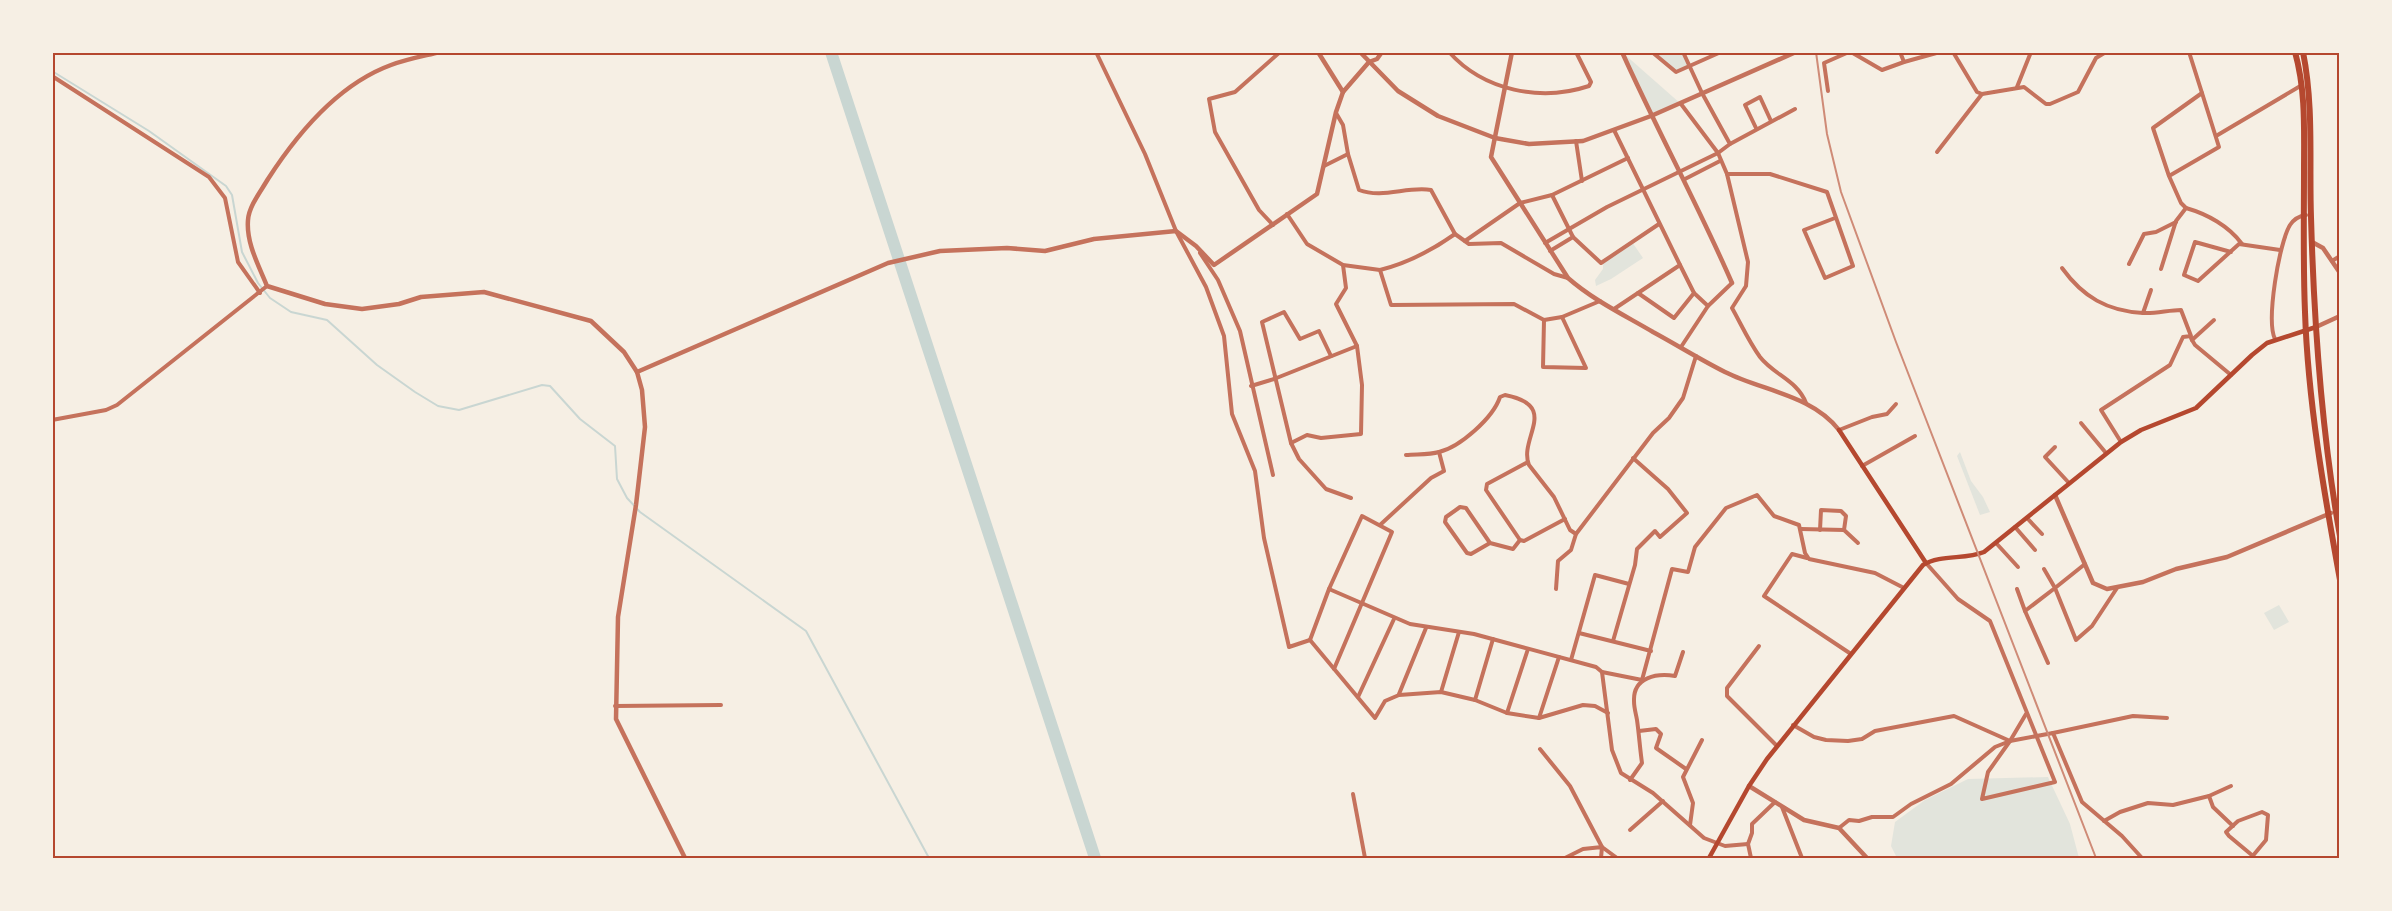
<svg xmlns="http://www.w3.org/2000/svg" width="2392" height="911" viewBox="0 0 2392 911" font-family="'Fira Sans Condensed',sans-serif">
	<style>
		.green { fill: #e2e4dc }
		.lines { fill: none; stroke-linecap: round; stroke-linejoin: round }
		.stream { stroke: #c9d6d2; stroke-width: 2 }
		.river { stroke: #c9d6d2; stroke-width: 12 }
		.minor { stroke: #c5725c; stroke-width: 4 }
		.tertiary { stroke: #c5725c; stroke-width: 4.5 }
		.secondary { stroke: #b5482f; stroke-width: 4.5 }
		.trunk { stroke: #b5482f; stroke-width: 6 }
		.rail { stroke: #cf8b77; stroke-width: 2 }
		.neatline { fill: none; stroke: #b5482f; stroke-width: 2 }
	</style>
	<rect width="100%" height="100%" fill="#f6efe4"/>
	<!-- green -->
	<g class="green">
		<path d="M1623,53L1681,104L1651,116Z"/>
		<path d="M1652,53H1683L1689,66L1676,72Z"/>
		<path d="M1632,242L1643,258L1611,279L1596,286L1595,280L1603,269V261Z"/>
		<path d="M1960,452L1971,481L1983,497L1990,512L1980,515L1957,456Z"/>
		<path d="M2279,605L2289,622L2274,630L2264,613Z"/>
		<path d="M2048,777L2070,824L2079,858H1897L1891,846L1895,822L1925,800L1968,779Z"/>
	</g>
	<g class="lines">
		<!-- stream -->
		<path class="stream" d="M52,71L149,131L226,186L232,195L242,252L258,283L270,298L291,312L327,320L377,365L415,392L438,406L459,410L542,385L550,386L580,419L615,446L617,479L627,498L640,512L806,631L929,858"/>
		<!-- river -->
		<path class="river" d="M831,52L1095,858"/>
		<!-- minor -->
		<g class="minor">
			<path d="M1096,52L1145,154L1176,231L1206,287L1224,336L1232,414L1255,471L1264,538L1289,647L1310,640"/>
			<path d="M1449,52C1484,91 1541,102 1589,86L1591,82L1576,52"/>
			<path d="M1652,52L1676,72L1721,52"/>
			<path d="M1851,52L1882,70L1904,62"/>
			<path d="M1900,52L1904,62L1940,52"/>
			<path d="M1953,52L1977,92L1982,94L2024,87L2046,104H2050L2078,92L2096,58L2106,52"/>
			<path d="M2189,52L2202,93"/>
			<path d="M52,76L209,177L225,198L238,262L260,293"/>
			<path d="M2017,87L2031,52"/>
			<path d="M1828,91L1824,63L1849,52"/>
			<path d="M1681,104L1718,153L1727,174L1748,262L1746,286L1732,308C1741,324 1749,342 1760,357C1774,375 1797,380 1806,403"/>
			<path d="M1336,113L1343,125L1348,154L1359,190C1383,199 1407,186 1431,190L1455,234L1469,244L1501,243L1554,274L1568,278"/>
			<path d="M1756,128L1745,105L1760,97L1771,121"/>
			<path d="M2216,136L2302,85"/>
			<path d="M1576,141L1582,181"/>
			<path d="M1730,144L1795,109"/>
			<path d="M1937,152L1982,94"/>
			<path d="M1324,166L1348,154"/>
			<path d="M1727,174H1770L1827,192L1853,266L1825,278L1804,230L1835,218"/>
			<path d="M2169,176L2153,128L2202,93L2219,147L2169,176L2181,203L2186,208"/>
			<path d="M1685,179L1720,161"/>
			<path d="M1287,214L1307,244L1343,265L1380,270L1391,305L1514,304L1544,320L1562,317L1600,301"/>
			<path d="M1273,225L1259,210L1215,132L1209,99L1235,92L1280,52"/>
			<path d="M1573,237L1601,263L1659,224"/>
			<path d="M1465,241L1520,203L1552,195L1628,158"/>
			<path d="M1545,243L1607,207L1718,153L1730,144L1702,93L1683,52"/>
			<path d="M1550,251L1573,237L1552,195"/>
			<path d="M2231,252L2195,242L2184,275L2198,281L2239,244L2280,250"/>
			<path d="M1200,253L1218,280L1240,331L1273,475"/>
			<path d="M2332,261L2340,256"/>
			<path d="M2129,264L2144,234L2156,232L2176,222"/>
			<path d="M2062,268C2083,297 2107,311 2143,313C2155,314 2169,310 2181,310L2191,336L2183,337L2170,365L2101,410L2121,442"/>
			<path d="M2161,269L2176,221L2186,208C2207,214 2229,226 2242,244"/>
			<path d="M1380,270C1408,263 1431,251 1455,234"/>
			<path d="M1638,293L1674,318L1694,293L1680,265"/>
			<path d="M1694,293L1708,306"/>
			<path d="M1614,309L1680,265L1614,130"/>
			<path d="M2143,313L2151,290"/>
			<path d="M1544,320L1543,367L1586,368L1562,317"/>
			<path d="M2191,338L2192,340L2214,320"/>
			<path d="M2275,339C2266,321 2279,243 2290,225C2294,219 2299,216 2306,215"/>
			<path d="M2192,340L2195,345L2231,375"/>
			<path d="M1681,347L1708,306L1732,283"/>
			<path d="M1331,356L1319,331L1300,339L1284,312L1262,322L1291,443L1299,459L1326,489L1351,498"/>
			<path d="M1251,386L1274,379L1357,346"/>
			<path d="M52,420L106,410L117,405L267,286"/>
			<path d="M2081,423L2106,453"/>
			<path d="M1839,430L1872,417L1887,414L1896,404"/>
			<path d="M1291,443L1307,435L1321,438L1361,434L1362,385L1357,346L1336,304L1346,288L1343,265"/>
			<path d="M2055,447L2045,457L2069,483"/>
			<path d="M1406,455C1417,454 1429,455 1439,452C1460,447 1493,418 1500,397L1505,395C1561,406 1518,438 1529,465L1554,497L1570,530L1576,534"/>
			<path d="M1528,462L1487,484L1486,490L1520,540L1524,541L1565,519"/>
			<path d="M1862,466L1915,436"/>
			<path d="M2027,518L2042,534"/>
			<path d="M1380,525L1431,478L1444,471L1439,452"/>
			<path d="M2015,527L2035,550"/>
			<path d="M1801,529L1844,530L1858,543"/>
			<path d="M1820,530L1821,510L1841,511L1846,516L1844,530"/>
			<path d="M1490,543L1471,554L1467,553L1445,522L1446,517L1460,507L1466,508L1490,543L1513,549L1520,540"/>
			<path d="M1996,543L2018,567"/>
			<path d="M1807,558L1792,554L1764,596L1851,654"/>
			<path d="M1926,563L1958,599L1990,621L2055,782L1982,799L1988,772L2010,741"/>
			<path d="M2085,564L2055,588L2076,640L2092,626L2117,588"/>
			<path d="M1329,589L1410,624L1474,634L1596,667L1602,672L1612,750L1621,773L1653,793L1704,838L1725,846L1748,844"/>
			<path d="M1556,589L1558,561L1571,550L1576,534L1653,433L1669,418L1683,398L1696,356"/>
			<path d="M2017,589L2025,611L2055,588L2044,569"/>
			<path d="M2025,611L2048,663"/>
			<path d="M1579,633L1651,651"/>
			<path d="M1310,640L1375,718L1385,701L1399,695L1441,692L1475,700L1507,713L1539,718L1583,705L1595,706L1608,713"/>
			<path d="M1310,640L1329,589L1362,516L1392,532L1334,669"/>
			<path d="M1613,641L1635,565L1637,549L1655,531L1660,537L1687,513L1668,489L1633,458"/>
			<path d="M1759,646L1727,688V696L1777,746"/>
			<path d="M1571,660L1595,575L1629,584"/>
			<path d="M1602,672L1642,680L1672,569L1688,572L1695,547L1726,508L1757,495L1774,516L1799,525L1805,553L1809,559L1875,573L1904,588"/>
			<path d="M1441,692L1459,632"/>
			<path d="M1399,694L1426,628"/>
			<path d="M1358,697L1394,619"/>
			<path d="M1475,700L1493,639"/>
			<path d="M615,706L721,705"/>
			<path d="M1507,713L1528,649"/>
			<path d="M1539,718L1559,657"/>
			<path d="M1793,725L1814,737L1826,740L1848,741L1862,739L1875,731L1954,716L2010,741L2053,733L2082,802L2122,836L2142,858"/>
			<path d="M1639,731L1656,729L1661,734L1656,748L1686,769"/>
			<path d="M2053,733L2133,716L2167,718"/>
			<path d="M1540,749L1570,786L1602,847L1617,858"/>
			<path d="M1630,780L1642,763C1640,749 1639,734 1637,720C1636,714 1634,708 1634,701C1633,677 1657,673 1675,676L1683,652"/>
			<path d="M2231,786L2209,796L2213,807L2233,826"/>
			<path d="M1353,794L1365,858"/>
			<path d="M1782,807L1802,858"/>
			<path d="M2104,821L2120,812L2148,803L2173,805L2209,796"/>
			<path d="M1690,825L1693,803L1683,777L1702,740"/>
			<path d="M1839,828L1849,820L1859,821L1872,817H1893L1911,804L1951,784L1995,747L2010,741L2026,714"/>
			<path d="M1630,830L1663,801"/>
			<path d="M1565,858L1583,849L1602,847L1601,858"/>
			<path d="M1751,858L1748,844L1752,833V824L1775,802"/>
			<path d="M2251,858L2266,840L2268,815L2262,812L2238,821L2226,832L2229,836L2253,856"/>
		</g>
		<!-- tertiary -->
		<g class="tertiary">
			<path d="M440,52C424,56 407,59 391,65C339,84 297,134 268,179C261,191 249,206 248,220C246,243 259,266 267,286L325,304L362,309L399,304L421,297L484,292L591,321L624,352L637,372L642,390L645,427L636,505L618,617L616,719L685,858"/>
			<path d="M1318,52L1343,92L1369,62L1377,59L1382,52"/>
			<path d="M1360,52L1398,91L1438,116L1495,138L1529,144L1583,141L1651,116L1796,52"/>
			<path d="M1512,52L1491,157L1568,278C1593,300 1624,315 1653,332C1677,345 1701,360 1725,372C1763,391 1812,395 1839,430"/>
			<path d="M1622,52C1657,130 1698,205 1732,283"/>
			<path d="M2312,242L2323,248L2340,273"/>
			<path d="M2316,327L2340,316"/>
			<path d="M637,372L888,263L940,251L1007,248L1045,251L1094,239L1176,231L1196,246L1214,265L1317,194L1336,112L1343,92"/>
			<path d="M2055,495L2093,583L2107,589L2143,582L2176,569L2227,557L2331,513"/>
			<path d="M1749,786L1804,820L1839,828L1867,858"/>
		</g>
		<!-- secondary -->
		<g class="secondary">
			<path d="M1839,430L1926,563"/>
			<path d="M1709,858L1749,786L1767,759L1923,565C1941,554 1965,560 1984,552L2121,442L2141,430L2196,408L2252,355L2267,343L2316,327"/>
		</g>
		<!-- trunk -->
		<g class="trunk">
			<path d="M2295,52C2306,91 2304,131 2304,171C2304,218 2303,265 2305,312C2308,402 2324,492 2340,580"/>
			<path d="M2303,52C2314,107 2309,162 2311,217C2314,324 2321,430 2340,536"/>
		</g>
		<!-- rail -->
		<path class="rail" d="M1816,52L1827,134L1841,192L1896,342L2096,858"/>
	</g>
	<!-- border -->
	<rect width="2392" height="911" fill="none" stroke="#f6efe4" stroke-width="108"/>
	<rect x="54" y="54" width="2284" height="803" class="neatline"/>
</svg>
